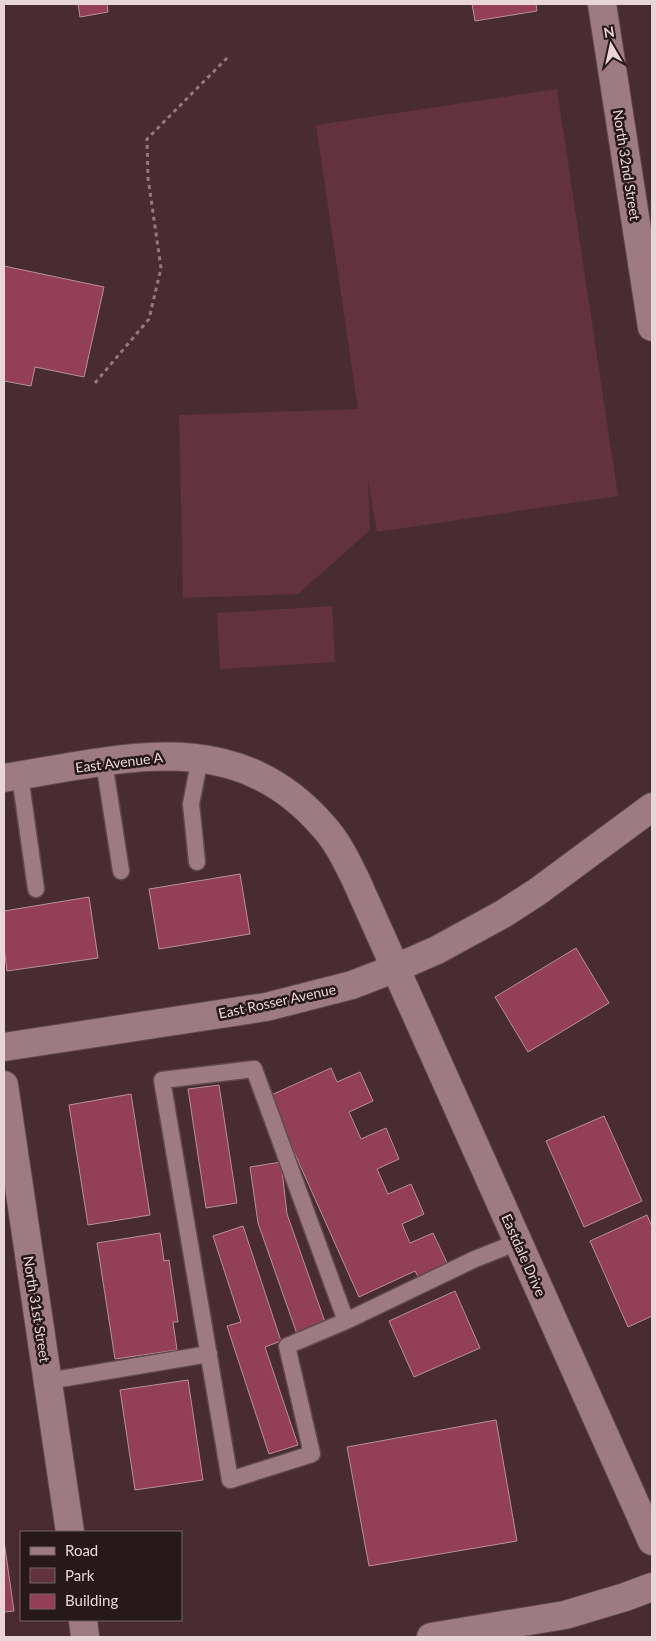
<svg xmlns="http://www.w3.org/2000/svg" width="656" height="1641" viewBox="0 0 656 1641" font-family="Lato,sans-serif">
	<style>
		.green { fill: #62323f }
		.building { fill: #933f59; stroke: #b59099 }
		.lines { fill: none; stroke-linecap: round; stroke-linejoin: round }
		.service-casing { stroke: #62494f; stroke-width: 19 }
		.minor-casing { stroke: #62494f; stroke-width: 30 }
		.tertiary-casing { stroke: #62494f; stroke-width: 30 }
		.path { stroke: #92797f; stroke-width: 3; stroke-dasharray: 4 4; stroke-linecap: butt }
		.service { stroke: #9e7b83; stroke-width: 16 }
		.minor { stroke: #9e7b83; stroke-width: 28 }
		.tertiary { stroke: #9e7b83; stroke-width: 28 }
		.labels { text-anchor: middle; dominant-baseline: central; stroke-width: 5; stroke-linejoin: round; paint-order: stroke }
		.street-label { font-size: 14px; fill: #e9d5d9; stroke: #26181b }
	</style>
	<rect width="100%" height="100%" fill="#492b33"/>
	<!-- green -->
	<g class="green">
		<path d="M557,89L618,496L377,532L368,480L370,530L298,594L183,598L179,415L358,409L316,125Z"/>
		<path d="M332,606L335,662L220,669L217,613Z"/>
	</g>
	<!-- building -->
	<g class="building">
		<path d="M78,4H107L108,12L80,17Z"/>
		<path d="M472,4H536L537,11L475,21Z"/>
		<path d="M4,266L104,287L84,377L35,367L31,386L4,381Z"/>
		<path d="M240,874L250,934L159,949L149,889Z"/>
		<path d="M89,897L98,958L7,971L4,947V911Z"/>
		<path d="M576,948L609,1003L528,1052L495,997Z"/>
		<path d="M331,1068L337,1082L360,1072L373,1101L349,1112L361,1139L386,1128L399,1159L377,1169L388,1194L411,1184L424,1214L402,1224L410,1243L433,1233L448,1265L419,1278L415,1271L359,1297L269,1096Z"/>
		<path d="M219,1085L237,1203L206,1208L188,1089Z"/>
		<path d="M131,1094L150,1215L88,1225L69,1105Z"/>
		<path d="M604,1116L642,1201L584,1227L546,1141Z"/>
		<path d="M281,1162L287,1214L326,1325L297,1334L258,1223L250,1167Z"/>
		<path d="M647,1215L652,1227V1316L628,1327L590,1241Z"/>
		<path d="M243,1226L281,1341L265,1347L298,1445L269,1454L227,1326L241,1322L213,1236Z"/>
		<path d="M160,1233L164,1261L169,1260L178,1322H173L177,1350L115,1359L97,1243Z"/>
		<path d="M455,1291L480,1348L414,1377L389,1321Z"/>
		<path d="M188,1380L203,1480L135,1490L120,1390Z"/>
		<path d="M496,1420L517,1541L369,1566L347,1447Z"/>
		<path d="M4,1541L14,1611L4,1612Z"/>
	</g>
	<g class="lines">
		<!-- service casing -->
		<g class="service-casing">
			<g id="service">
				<path d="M104,762L121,871"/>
				<path d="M20,776L36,889"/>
				<path d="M197,862L191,804L200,758"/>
				<path d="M346,1321L287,1346L312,1454L230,1480L162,1080L254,1069L346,1321L475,1259L518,1242"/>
				<path d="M48,1381L209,1354"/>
			</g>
		</g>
		<!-- minor casing -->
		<g class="minor-casing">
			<g id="minor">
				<path d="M602,4L652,327"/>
				<path d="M4,778C121,760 234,723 323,826C337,841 346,860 355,878L652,1541"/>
				<path d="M4,1085L70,1532"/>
				<path d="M83,1620L85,1637"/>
				<path d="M431,1637L565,1615L625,1597L652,1587"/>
			</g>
		</g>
		<!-- tertiary casing -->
		<g class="tertiary-casing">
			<path id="tertiary" d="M4,1047L266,1007L352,985L396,968L437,950L503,914L537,892L652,807"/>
		</g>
		<!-- path -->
		<path class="path" d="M95,383L149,319L161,268L148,178L147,139L228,57"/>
		<!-- service -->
		<use href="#service" class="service"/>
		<!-- minor -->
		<use href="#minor" class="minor"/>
		<!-- tertiary -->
		<use href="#tertiary" class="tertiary"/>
	</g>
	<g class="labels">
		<!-- street labels -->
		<g class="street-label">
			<text transform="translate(627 165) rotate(81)">North 32nd Street</text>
			<text transform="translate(119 762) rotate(-7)">East Avenue A</text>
			<text transform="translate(277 1001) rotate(-12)">East Rosser Avenue</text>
			<text transform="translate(524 1255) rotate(66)">Eastdale Drive</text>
			<text transform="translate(37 1309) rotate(81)">North 31st Street</text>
		</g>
	</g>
	<!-- border -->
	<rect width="656" height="1641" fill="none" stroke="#e9d5d9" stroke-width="10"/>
	<!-- legend -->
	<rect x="20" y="1531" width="162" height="90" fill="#26181b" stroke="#746467"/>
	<rect x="30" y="1547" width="25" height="8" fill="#9e7b83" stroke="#746467"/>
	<text x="65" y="1556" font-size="15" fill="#e9d5d9">Road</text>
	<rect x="30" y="1568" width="25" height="15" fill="#62323f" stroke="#746467"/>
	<text x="65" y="1581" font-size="15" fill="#e9d5d9">Park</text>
	<rect x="30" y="1594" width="25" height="15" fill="#933f59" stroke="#746467"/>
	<text x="65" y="1606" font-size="15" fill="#e9d5d9">Building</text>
	<!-- north arrow -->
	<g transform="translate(611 45) rotate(351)" stroke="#26181b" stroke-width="4" paint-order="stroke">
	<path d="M0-4L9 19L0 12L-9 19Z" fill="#e9d5d9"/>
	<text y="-8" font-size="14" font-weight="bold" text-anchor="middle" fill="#e9d5d9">N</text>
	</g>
</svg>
